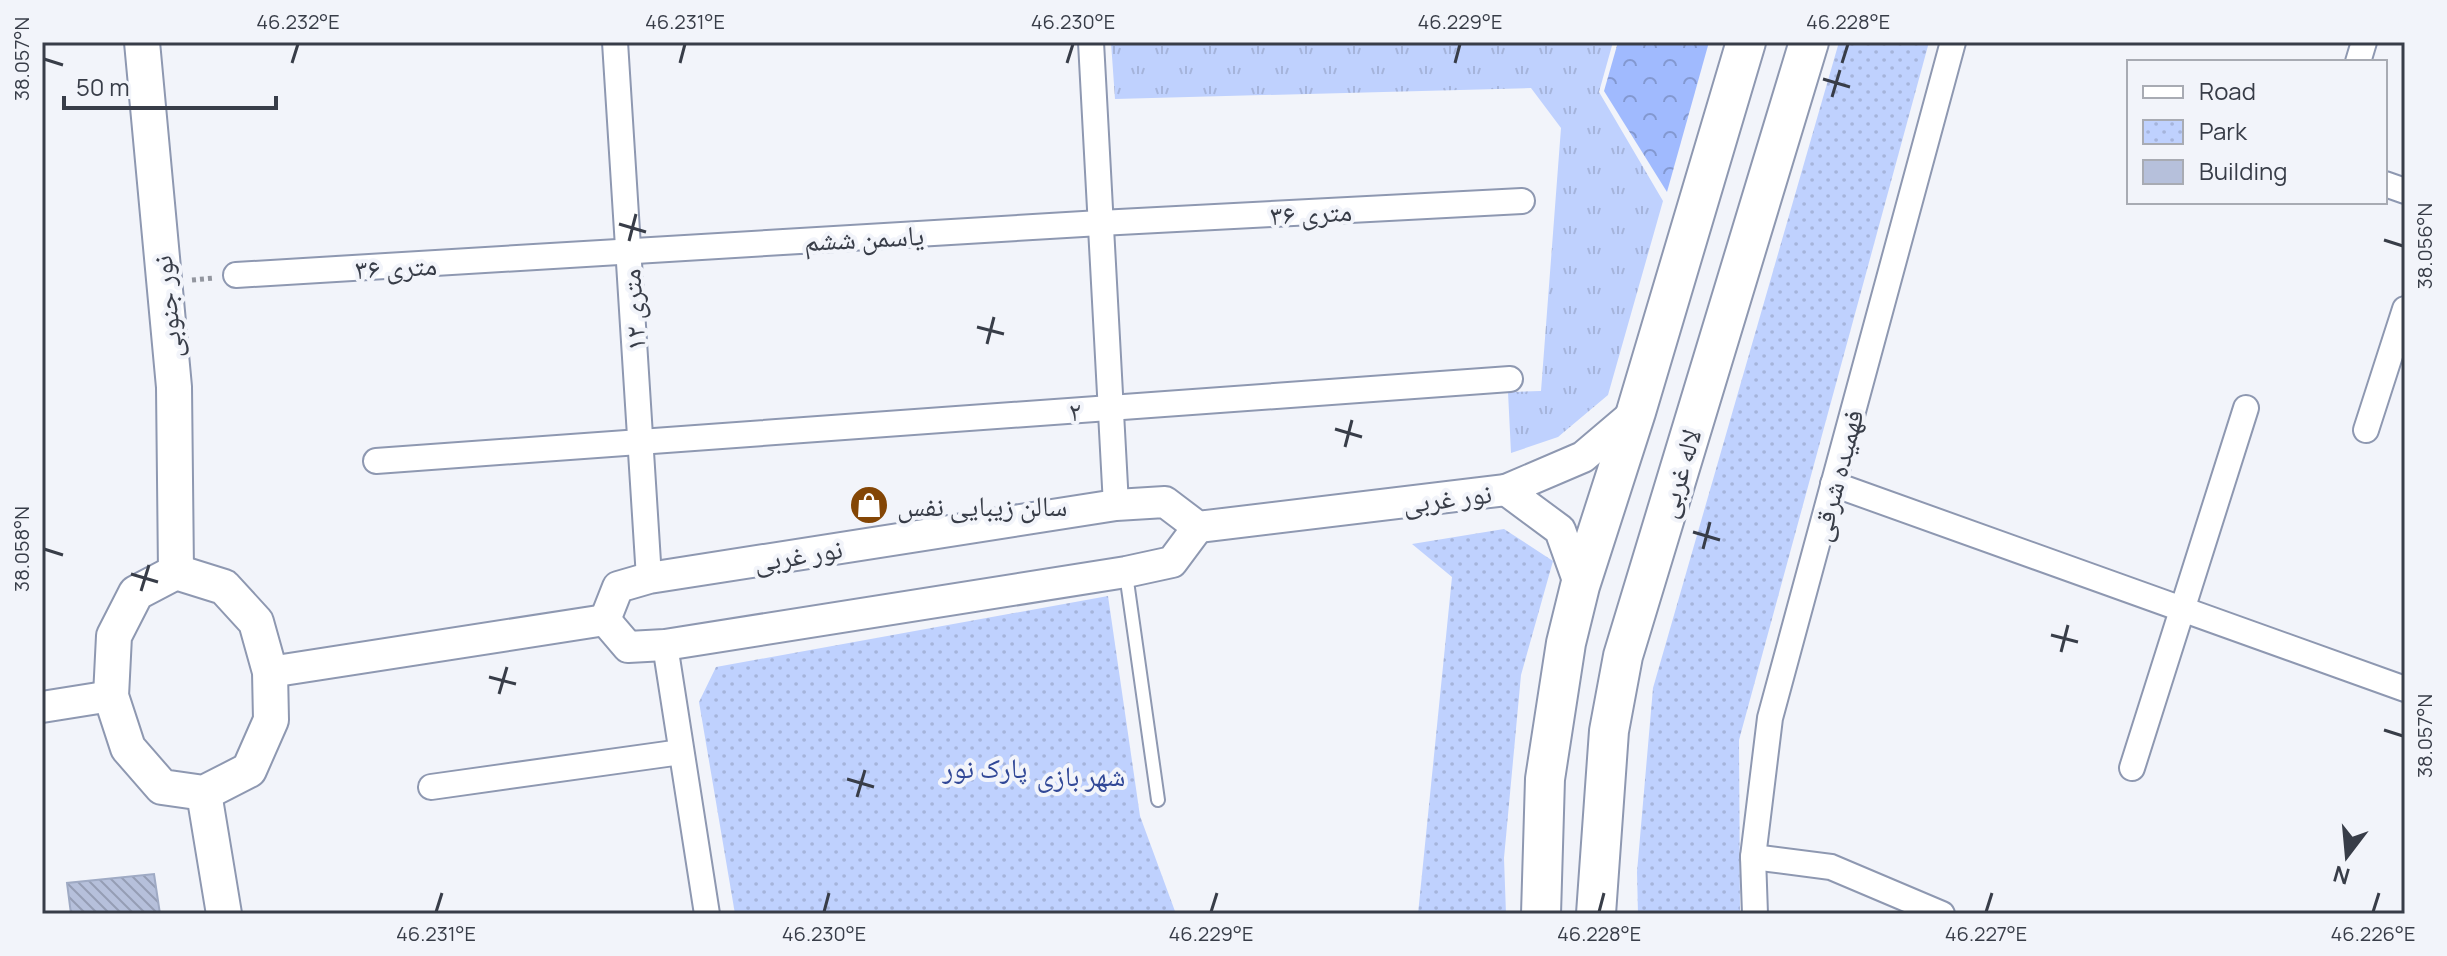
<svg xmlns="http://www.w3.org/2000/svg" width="2447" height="956" viewBox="0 0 2447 956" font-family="Manrope,'Noto Naskh Arabic',sans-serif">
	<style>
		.grass { fill: url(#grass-tufts) }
		.forest { fill: url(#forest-crowns) }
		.park { fill: url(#park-dots) }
		.building { fill: url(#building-back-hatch); stroke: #9faac4; stroke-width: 2 }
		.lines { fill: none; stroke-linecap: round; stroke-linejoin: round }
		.service-casing { stroke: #8e98b1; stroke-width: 16 }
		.minor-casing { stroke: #8e98b1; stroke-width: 28 }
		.tertiary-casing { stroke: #8e98b1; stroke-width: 34 }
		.secondary-casing { stroke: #8e98b1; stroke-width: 38 }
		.primary-casing { stroke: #8e98b1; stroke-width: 42 }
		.path { stroke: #93969f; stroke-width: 5; stroke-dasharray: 4 4; stroke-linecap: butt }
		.service { stroke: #fff; stroke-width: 12 }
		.minor { stroke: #fff; stroke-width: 24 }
		.tertiary { stroke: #fff; stroke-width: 30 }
		.secondary { stroke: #fff; stroke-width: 34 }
		.primary { stroke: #fff; stroke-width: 38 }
		.ticks { fill: none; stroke: #383d48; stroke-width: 3 }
		.labels { text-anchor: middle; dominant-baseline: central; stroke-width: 8; stroke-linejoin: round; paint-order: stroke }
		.street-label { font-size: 28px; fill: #383d48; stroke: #f2f4fa }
		.poi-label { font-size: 28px; fill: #383d48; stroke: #f2f4fa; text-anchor: start }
		.park-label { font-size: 28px; fill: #314897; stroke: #f2f4fa }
		.neatline { fill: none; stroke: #383d48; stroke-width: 3 }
		.ticks-label { font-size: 20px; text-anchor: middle; fill: #383d48 }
	</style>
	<defs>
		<pattern id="grass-tufts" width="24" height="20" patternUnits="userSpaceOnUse" patternTransform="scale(2)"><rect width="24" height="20" fill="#bfd1fe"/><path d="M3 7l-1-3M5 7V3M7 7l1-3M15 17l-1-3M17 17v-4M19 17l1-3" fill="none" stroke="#a5b4db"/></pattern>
		<pattern id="forest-crowns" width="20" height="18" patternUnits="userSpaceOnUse" patternTransform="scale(2)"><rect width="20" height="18" fill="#a0bafe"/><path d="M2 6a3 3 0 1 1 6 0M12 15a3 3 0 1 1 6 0" fill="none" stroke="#8398d0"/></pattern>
		<pattern id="park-dots" width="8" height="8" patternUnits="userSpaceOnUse" patternTransform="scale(2)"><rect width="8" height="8" fill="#bfd1fe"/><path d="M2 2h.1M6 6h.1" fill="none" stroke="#a5b4db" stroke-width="1.8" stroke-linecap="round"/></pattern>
		<pattern id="building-back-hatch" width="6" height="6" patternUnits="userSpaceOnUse" patternTransform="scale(2)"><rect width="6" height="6" fill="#b6c0db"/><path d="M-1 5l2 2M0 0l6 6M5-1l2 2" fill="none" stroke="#959db4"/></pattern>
	</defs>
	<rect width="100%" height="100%" fill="#f2f4fa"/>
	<!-- grass -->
	<path class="grass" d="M1111,42H1613L1599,92L1663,201L1608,395L1558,437L1511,453L1508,392L1541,391L1561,128L1531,88L1115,99Z"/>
	<!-- forest -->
	<path class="forest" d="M1618,42H1709L1667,192L1604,91Z"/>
	<!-- park -->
	<g class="park">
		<path d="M1839,42H1929L1739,740L1740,914H1638L1637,872L1653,688Z"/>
		<path d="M1504,529L1553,561L1521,675L1504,858L1506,914H1418L1452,577L1412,544Z"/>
		<path d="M1108,596L1140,816L1176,914H735L699,702L716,667Z"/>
	</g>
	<!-- building -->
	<path class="building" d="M154,874L160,914H71L67,883Z"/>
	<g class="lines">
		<!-- service casing -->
		<g class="service-casing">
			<path id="service" d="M1126,574L1158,800"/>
		</g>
		<!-- minor casing -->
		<g class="minor-casing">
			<g id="minor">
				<path d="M615,42L649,578"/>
				<path d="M1091,42L1116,505"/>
				<path d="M2358,62L2364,42"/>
				<path d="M2385,184L2405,191"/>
				<path d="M236,275L1100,223L1522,201"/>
				<path d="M2366,430L2405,309"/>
				<path d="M376,461L1510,379"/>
				<path d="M1833,484L2405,689"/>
				<path d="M665,645L707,914"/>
				<path d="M2132,768L2246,408"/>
				<path d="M431,787L681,752"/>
				<path d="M1753,857L1831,867L1942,914"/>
				<path d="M1755,914L1753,857L1770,718L1953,42"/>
			</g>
		</g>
		<!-- tertiary casing -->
		<g class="tertiary-casing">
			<g id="tertiary">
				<path d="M1580,586L1560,530L1506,490L1583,457L1636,412"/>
				<path d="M605,620L618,587L649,578L1116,505L1165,502L1198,527L1506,490"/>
				<path d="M605,620L628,647L665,645L1126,572L1172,562L1198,527"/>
				<path d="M270,672L605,620"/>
				<path d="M42,707L111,696"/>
			</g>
		</g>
		<!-- secondary casing -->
		<g class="secondary-casing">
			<g id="secondary">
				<path d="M142,42L174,387L176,572"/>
				<path d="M176,572L224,587L256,622L270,672L271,720L249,770L204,793L162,787L128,748L111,696L114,636L136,593Z"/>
				<path d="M204,793L224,914"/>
			</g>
		</g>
		<!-- primary casing -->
		<g class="primary-casing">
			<g id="primary">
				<path d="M1541,914L1545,779L1566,643L1580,586L1636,412L1746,42"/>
				<path d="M1596,914L1609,731L1623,656L1809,42"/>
			</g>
		</g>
		<!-- path -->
		<path class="path" d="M192,280L214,278"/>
		<!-- service -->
		<use href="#service" class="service"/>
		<!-- minor -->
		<use href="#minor" class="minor"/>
		<!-- tertiary -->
		<use href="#tertiary" class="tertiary"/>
		<!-- secondary -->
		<use href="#secondary" class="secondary"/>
		<!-- primary -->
		<use href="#primary" class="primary"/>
	</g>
	<!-- ticks -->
	<path class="ticks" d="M44,59L63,65M292,63L298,44M680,63L685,44M1067,63L1073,44M1455,63L1460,44M1842,63L1848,44M1823,79L1850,87M1832,97L1840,70M619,224L646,232M2384,240L2403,246M629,241L636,214M977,327L1004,334M987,344L994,317M1335,429L1362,437M1345,447L1352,420M1693,532L1720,540M44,549L63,555M1703,549L1710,522M131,574L158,582M141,591L149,565M2051,635L2078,642M2061,652L2068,625M489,677L516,684M499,694L507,667M2384,730L2403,736M847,779L874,787M857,797L865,770M436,912L442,893M824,912L829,893M1211,912L1217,893M1599,912L1604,893M1986,912L1992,893M2373,912L2379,893"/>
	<!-- icons -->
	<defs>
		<g id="shop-disc" transform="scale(2)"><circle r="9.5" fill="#844605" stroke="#f2f4fa"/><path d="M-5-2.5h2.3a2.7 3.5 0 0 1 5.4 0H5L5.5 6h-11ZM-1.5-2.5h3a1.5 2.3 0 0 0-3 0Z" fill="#fff"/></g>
	</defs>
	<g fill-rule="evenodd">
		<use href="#shop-disc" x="869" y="505"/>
	</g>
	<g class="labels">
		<!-- street labels -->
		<g class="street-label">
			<text transform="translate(1311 212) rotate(-3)">۳۶ متری</text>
			<text transform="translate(864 237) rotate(-3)">یاسمن ششم</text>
			<text transform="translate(396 266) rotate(-3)">۳۶ متری</text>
			<text transform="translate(166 307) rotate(-96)">نور جنوبی</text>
			<text transform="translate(632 310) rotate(-94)">۱۲ متری</text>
			<text transform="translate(1075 410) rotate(-4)">۲</text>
			<text transform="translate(1678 473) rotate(-73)">لاله غربی</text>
			<text transform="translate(1836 475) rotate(-75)">فهمیده شرقی</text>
			<text transform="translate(1447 497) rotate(-7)">نور غربی</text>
			<text transform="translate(798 554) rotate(-9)">نور غربی</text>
		</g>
		<!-- poi labels -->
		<g class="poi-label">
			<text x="897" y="505">سالن زیبایی نفس</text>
		</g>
		<!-- park labels -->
		<g class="park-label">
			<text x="985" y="767">پارک نور</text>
			<text x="1081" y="775">شهر بازی</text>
		</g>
	</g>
	<!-- border -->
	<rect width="2447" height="956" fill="none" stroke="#f2f4fa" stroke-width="88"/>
	<!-- legend -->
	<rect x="2127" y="60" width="260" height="144" fill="#f2f4fa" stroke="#a8abb3" stroke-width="2"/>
	<rect x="2143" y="86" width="40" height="12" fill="#ffffff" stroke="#a8abb3" stroke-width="2"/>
	<text x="2199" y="100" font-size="24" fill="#383d48">Road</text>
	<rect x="2143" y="120" width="40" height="24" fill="url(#park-dots)" stroke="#a8abb3" stroke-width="2"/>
	<text x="2199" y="140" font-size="24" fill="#383d48">Park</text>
	<rect x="2143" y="160" width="40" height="24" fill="#b6c0db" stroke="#a8abb3" stroke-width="2"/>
	<text x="2199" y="180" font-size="24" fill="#383d48">Building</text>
	<!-- north arrow -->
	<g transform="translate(2347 856) rotate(196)" stroke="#f2f4fa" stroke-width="6" paint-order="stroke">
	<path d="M0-6L14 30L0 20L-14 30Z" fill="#383d48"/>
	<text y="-12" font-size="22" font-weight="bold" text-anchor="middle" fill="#383d48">N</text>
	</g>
	<!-- scale -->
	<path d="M64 96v12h212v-12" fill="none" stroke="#383d48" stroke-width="4"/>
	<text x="76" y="96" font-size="24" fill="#383d48" stroke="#f2f4fa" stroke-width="6" paint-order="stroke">50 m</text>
	<rect x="44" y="44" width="2359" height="868" class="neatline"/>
	<g class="ticks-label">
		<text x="298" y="29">46.232°E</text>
		<text x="685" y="29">46.231°E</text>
		<text x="1073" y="29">46.230°E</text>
		<text x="1460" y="29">46.229°E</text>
		<text x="1848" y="29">46.228°E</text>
		<text transform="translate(22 59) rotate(-90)" y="7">38.057°N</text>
		<text transform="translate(2425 246) rotate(-90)" y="7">38.056°N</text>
		<text transform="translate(22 549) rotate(-90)" y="7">38.058°N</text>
		<text transform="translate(2425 736) rotate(-90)" y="7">38.057°N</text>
		<text x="436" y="941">46.231°E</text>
		<text x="824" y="941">46.230°E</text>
		<text x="1211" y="941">46.229°E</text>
		<text x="1599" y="941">46.228°E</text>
		<text x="1986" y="941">46.227°E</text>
		<text x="2373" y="941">46.226°E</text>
	</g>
</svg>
